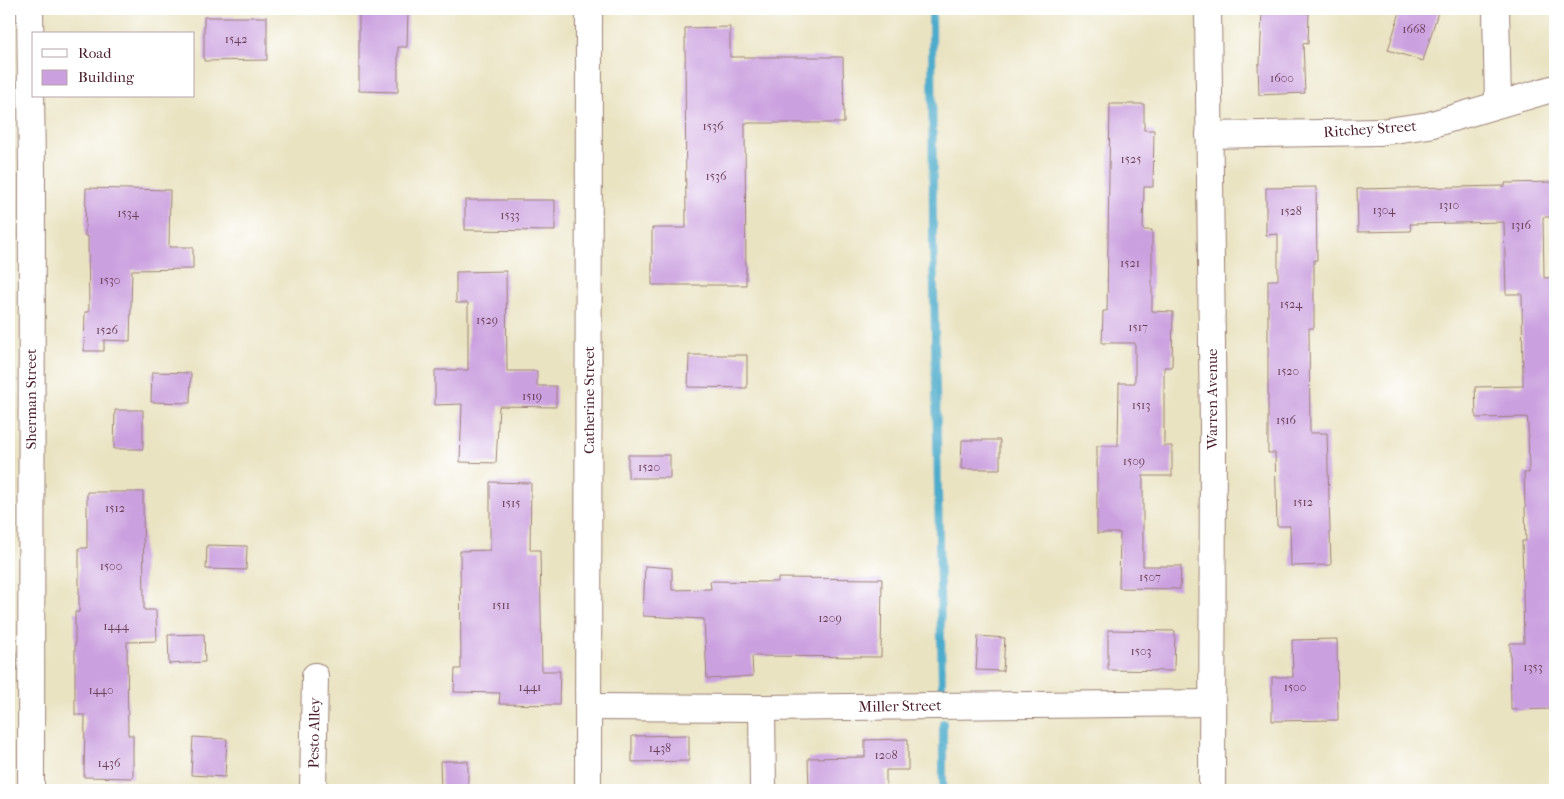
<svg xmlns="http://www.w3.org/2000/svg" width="1564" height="799" viewBox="0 0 1564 799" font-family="'IM FELL French Canon',serif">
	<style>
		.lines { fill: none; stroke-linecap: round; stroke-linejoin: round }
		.stream { stroke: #4daccb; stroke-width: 8 }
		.building { fill: #cba0df }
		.minor-casing { stroke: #9a8176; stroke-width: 28 }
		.minor { stroke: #fff; stroke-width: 26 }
		.labels { text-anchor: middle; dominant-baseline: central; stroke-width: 5; stroke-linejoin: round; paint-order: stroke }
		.number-label { font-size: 12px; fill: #6a3f58 }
		.street-label { font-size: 15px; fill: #4a1f2b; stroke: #fff }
	</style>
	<rect width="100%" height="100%" fill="#fff"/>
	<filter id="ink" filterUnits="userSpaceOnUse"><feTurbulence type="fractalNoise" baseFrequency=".02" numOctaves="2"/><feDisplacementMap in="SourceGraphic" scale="10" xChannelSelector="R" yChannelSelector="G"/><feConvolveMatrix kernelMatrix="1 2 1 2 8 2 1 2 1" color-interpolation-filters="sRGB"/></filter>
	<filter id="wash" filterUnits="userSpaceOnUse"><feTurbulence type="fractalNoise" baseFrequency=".0096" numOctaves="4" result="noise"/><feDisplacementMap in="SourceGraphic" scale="20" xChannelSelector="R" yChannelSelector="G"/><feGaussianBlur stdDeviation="1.12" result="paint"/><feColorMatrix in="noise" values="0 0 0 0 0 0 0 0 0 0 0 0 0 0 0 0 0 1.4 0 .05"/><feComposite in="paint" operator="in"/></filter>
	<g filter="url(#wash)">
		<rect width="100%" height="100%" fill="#eae3c2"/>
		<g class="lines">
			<!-- stream -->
			<g class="stream">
				<path d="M932,9L933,240L942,688"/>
				<path d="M943,790V723"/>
			</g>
		</g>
		<g id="blocks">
			<!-- building -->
			<g class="building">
				<path d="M359,9H408L407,47H398V92L359,91Z"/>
				<path d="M1262,9H1294V12L1309,13L1308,44L1303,43L1305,93L1259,95L1258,64H1260Z"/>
				<path d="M1401,9H1439L1423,61L1388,50Z"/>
				<path d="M204,17H267V60L204,61Z"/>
				<path d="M730,27V57H843L844,123H745L746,285H652V228H686L685,28Z"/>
				<path d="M1110,104H1144V130H1154L1153,187H1144L1143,230H1152V311L1173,312L1172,367H1164V446H1172V476H1143V566H1181L1180,589L1119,588L1120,533H1097V446H1118L1119,383H1135V343H1102L1103,311H1107Z"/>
				<path d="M1555,182V217H1543L1544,278L1555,277V709L1511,710L1510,643H1524L1522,541H1526L1524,473H1529L1528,425L1527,417L1476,418L1475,387L1523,386L1522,294H1506L1504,222L1410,224L1411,231L1358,232L1357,189L1505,186V183Z"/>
				<path d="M1316,187L1317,260H1314V328H1309L1310,433H1327L1331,565L1291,566L1290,526H1277L1275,453H1268V280H1278V234L1266,235V188Z"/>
				<path d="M86,188L170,190L169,247H193V269L132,270L130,341L104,340V351H84L85,312H89L88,236H85Z"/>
				<path d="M465,200H555V231L465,230Z"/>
				<path d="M506,271L507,371H537V386H556V407L499,406L496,463L460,462L462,404L435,405V370H468V303H456V272Z"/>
				<path d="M689,355H747V388L688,387Z"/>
				<path d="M152,372L191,373L190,403L151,402Z"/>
				<path d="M115,410H143V449H114Z"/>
				<path d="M962,440H1000V469H961Z"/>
				<rect x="628" y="455" width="42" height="23"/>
				<path d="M490,482L531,483L530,550H540L542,671H560L559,705L499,704L500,693L454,692L455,669H461L460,551L490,550Z"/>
				<path d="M87,492H143L144,610H156L157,641L127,642L128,735H133V778L84,777L85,715H75V612H79V548H87Z"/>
				<path d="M207,545L247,546L246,570L206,569Z"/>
				<path d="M645,566L672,568V590L711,589L710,581L778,582V578L882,579L881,657L752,656L753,676L707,679L704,619L643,616Z"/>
				<path d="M1108,630L1175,631L1174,671L1108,670Z"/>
				<path d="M204,634L205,662L169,664L168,635Z"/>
				<path d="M978,636L1005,638L1003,671L976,670Z"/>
				<path d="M1337,639L1338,720L1272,721V677H1293L1292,640Z"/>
				<path d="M689,735V761L632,762V736Z"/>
				<path d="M193,737L227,739L225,777L191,775Z"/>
				<path d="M908,739V770H886V790H809L808,758L865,757V740Z"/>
				<path d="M440,761H468V790H441Z"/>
			</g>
		</g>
	</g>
	<g filter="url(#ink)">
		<use href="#blocks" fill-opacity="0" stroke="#9a8176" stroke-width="1"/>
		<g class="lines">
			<!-- minor casing -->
			<g class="minor-casing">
				<g id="minor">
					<path d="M30,9L32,171L31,790"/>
					<path d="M1208,9L1213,429L1212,790"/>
					<path d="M1496,9L1498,103"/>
					<path d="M1209,135L1380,132L1429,125L1555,88"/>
					<path d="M588,707L762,708L1212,703"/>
					<path d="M762,708L763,790"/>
					<path d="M313,790L315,676"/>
					<path d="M588,790L589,9"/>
				</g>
			</g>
			<!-- minor -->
			<use href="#minor" class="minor"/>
		</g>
	</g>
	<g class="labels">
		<!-- number labels -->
		<g class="number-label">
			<text x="1414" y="29">1668</text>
			<text x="236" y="39">1542</text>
			<text x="1282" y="78">1600</text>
			<text x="713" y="126">1536</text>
			<text x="1131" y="159">1525</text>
			<text x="716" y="176">1536</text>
			<text x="1449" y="205">1310</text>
			<text x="1384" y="210">1304</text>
			<text x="1291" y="211">1528</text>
			<text x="128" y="213">1534</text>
			<text x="510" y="215">1533</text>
			<text x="1521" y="225">1316</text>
			<text x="1130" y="263">1521</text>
			<text x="110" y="280">1530</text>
			<text x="1291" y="304">1524</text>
			<text x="487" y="320">1529</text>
			<text x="1138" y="327">1517</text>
			<text x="107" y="330">1526</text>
			<text x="1288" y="371">1520</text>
			<text x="532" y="396">1519</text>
			<text x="1141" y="405">1513</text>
			<text x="1286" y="420">1516</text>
			<text x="1134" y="461">1509</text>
			<text x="649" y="467">1520</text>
			<text x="1303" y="502">1512</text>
			<text x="511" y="503">1515</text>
			<text x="115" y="508">1512</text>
			<text x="111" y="566">1500</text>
			<text x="1150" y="577">1507</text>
			<text x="501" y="605">1511</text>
			<text x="830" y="618">1209</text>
			<text x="116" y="626">1444</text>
			<text x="1141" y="651">1503</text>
			<text x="1533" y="667">1353</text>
			<text x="530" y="687">1441</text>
			<text x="1295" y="687">1500</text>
			<text x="101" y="690">1440</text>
			<text x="660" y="748">1438</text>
			<text x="886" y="755">1208</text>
			<text x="109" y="763">1436</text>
		</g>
		<!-- street labels -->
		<g class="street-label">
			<text transform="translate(1370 129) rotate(-4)">Ritchey Street</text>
			<text transform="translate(31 399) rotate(-90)">Sherman Street</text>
			<text transform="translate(1212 399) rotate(-90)">Warren Avenue</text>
			<text transform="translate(589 400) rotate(-90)">Catherine Street</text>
			<text transform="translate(900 706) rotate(-1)">Miller Street</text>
			<text transform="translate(314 733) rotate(-89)">Pesto Alley</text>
		</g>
	</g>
	<!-- margin -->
	<rect width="1564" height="799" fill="none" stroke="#fff" stroke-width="30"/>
	<!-- legend -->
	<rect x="32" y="32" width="162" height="65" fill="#ffffff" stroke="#b7a5aa"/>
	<rect x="42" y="49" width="25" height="8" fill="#ffffff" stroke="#b7a5aa"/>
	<text x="78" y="58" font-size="15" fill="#4a1f2b">Road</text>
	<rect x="42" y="70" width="25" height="15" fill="#cba0df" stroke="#b7a5aa"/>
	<text x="78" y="82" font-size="15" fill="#4a1f2b">Building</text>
</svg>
